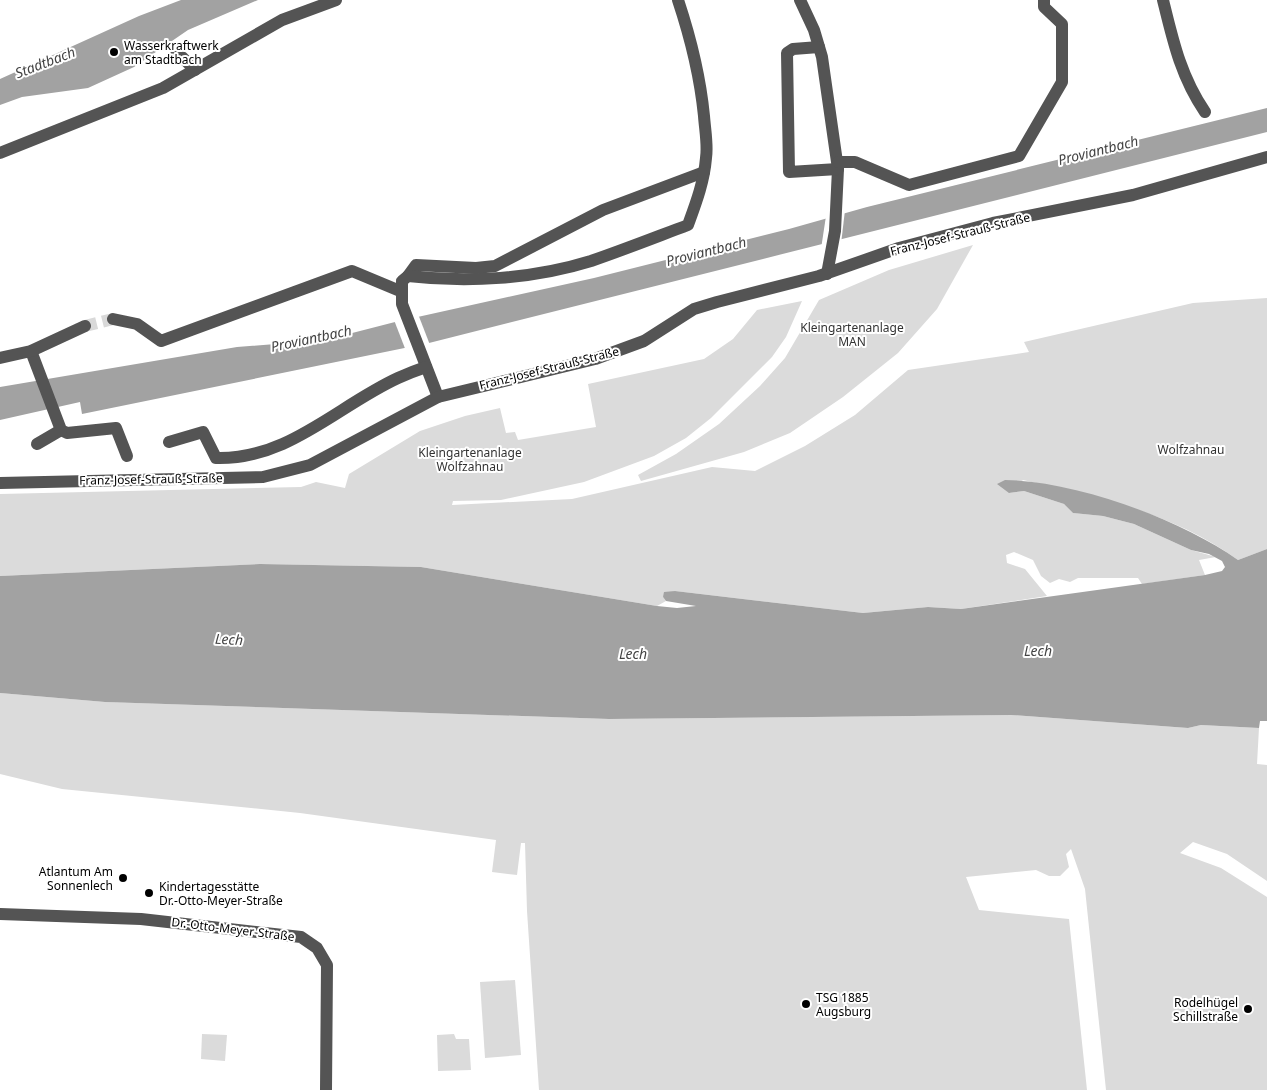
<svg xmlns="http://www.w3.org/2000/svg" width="1267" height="1090" viewBox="0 0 1267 1090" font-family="'Noto Sans',sans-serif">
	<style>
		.green { fill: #dbdbdb }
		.water { fill: #a2a2a2 }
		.pier { fill: #fff }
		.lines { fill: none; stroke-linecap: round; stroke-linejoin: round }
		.minor-tunnel { stroke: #d9d9d9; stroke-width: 12; stroke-dasharray: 12 6; stroke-linecap: butt }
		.minor { stroke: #545454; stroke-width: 12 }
		.poi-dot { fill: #000; stroke: #fff; stroke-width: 2 }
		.labels { text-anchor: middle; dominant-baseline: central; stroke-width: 4; stroke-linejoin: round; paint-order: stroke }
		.poi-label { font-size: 12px; fill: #000; stroke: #fff; text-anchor: start }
		.street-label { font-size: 12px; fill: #000; stroke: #fff }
		.park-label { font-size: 12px; fill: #323232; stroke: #fff }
		.water-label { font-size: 14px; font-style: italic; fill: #434343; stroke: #fff }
	</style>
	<rect width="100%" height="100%" fill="#fff"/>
	<!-- green -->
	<g class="green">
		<path d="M973,245L937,309L898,353L843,397L790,433L744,452L641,481L638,475L676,454L719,424L760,386L785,358L819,300L889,270Z"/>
		<path d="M1267,298V549L1238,560C1175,514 1097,496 1023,480L1009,493L1024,491L1064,504L1073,513L1103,516L1134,524L1191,550L1216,557L1199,560L1205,575L1142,584L1138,578H1078L1070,582L1059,579L1050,583L1041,576L1033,560L1014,552L1006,555L1007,563L1025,569L1047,596L961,609L928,607L863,613L675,591L663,597L666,601L657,606L421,567L260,564L0,576V494L301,487L316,482L345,488L349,474L420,431L465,416L500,408L506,433L515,432L518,440L596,427L588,384L704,359L733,339L757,310L802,301L786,337L772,357L711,418L686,438L654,456L584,482L501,500L453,501L452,505L572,499L712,467L755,471L805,446L855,415L908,370L1029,352L1024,342L1193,303Z"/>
		<path d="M0,693L105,702L609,719L1011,715L1188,728L1201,725L1259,728L1257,764L1267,765V881L1227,854L1193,842L1180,853L1221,868L1267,897V1090H1106L1085,889L1071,849L1066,854L1069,867L1060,876H1049L1036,870L966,877L979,910L1069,919L1087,1090H539L527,911L525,843H521L517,875L492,872L496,840L300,813L62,789L0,774Z"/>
		<path d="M515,980L521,1055L485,1058L480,982Z"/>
		<path d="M202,1034L227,1035L225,1061L201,1059Z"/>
		<path d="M454,1034L456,1039H469L471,1070L438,1071L437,1035Z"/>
	</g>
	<!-- water -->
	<g class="water">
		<path d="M181,0H258L188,30L134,67L88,88L22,97L0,105V79L139,16Z"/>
		<path d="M1267,108V132L429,343L82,414L80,402L0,420V387L237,347L325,340L395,322L594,278L789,229L867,207Z"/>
		<path d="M1005,480C1076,481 1180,519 1238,560L1267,549V721H1260L1259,728L1201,725L1188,728L1011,715L609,719L105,702L0,693V576L260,564L421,567L657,606L677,608L696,606L666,601L663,597L664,592L675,591L863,613L928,607L961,609L1205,575L1222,571L1225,567L1222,561L1209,554L1191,550L1134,524L1103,516L1073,513L1064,504L1024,491L1009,493L997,484Z"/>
	</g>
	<!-- pier -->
	<g class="pier">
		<path d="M845,210L841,244L821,249L826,216Z"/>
		<path d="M418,314L430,345L406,351L394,320Z"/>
	</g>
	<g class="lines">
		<!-- minor-tunnel -->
		<path class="minor-tunnel" d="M85,326L113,319"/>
		<!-- minor -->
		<g class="minor">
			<path d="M800,0L814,30L822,57L838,169L835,231L827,274"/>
			<path d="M1163,0C1173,41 1181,77 1205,112"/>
			<path d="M819,47L793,49L787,53L789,172L838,169"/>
			<path d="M174,57H182L195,70"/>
			<path d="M0,153L163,88L282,20L336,0"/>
			<path d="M838,162H855L909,185L1019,156L1062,82V24L1044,7V0"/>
			<path d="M408,276L416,265L476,268L495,266L603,210L704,172"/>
			<path d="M113,319L137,324L161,341L352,271L400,291"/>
			<path d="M31,351L61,430L67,433L116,428L127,456"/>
			<path d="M0,358L31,351L85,326"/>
			<path d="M438,397L402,304V281L408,276C468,283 533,279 591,261C623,250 656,237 688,225C696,203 704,182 706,158C708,145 705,130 704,116C700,75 691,39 678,0"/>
			<path d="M169,442L203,432L216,458C288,460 337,406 398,378C407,374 417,370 426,367"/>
			<path d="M37,444L61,430"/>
			<path d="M0,483L263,477L310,465L438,397L595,359L644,341L694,309L717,302L819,276L899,248L993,223L1133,195L1267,157"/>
			<path d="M0,914L141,919L301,937L317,948L327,965L326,1090"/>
		</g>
	</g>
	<!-- markers -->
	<g class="poi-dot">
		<circle cx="114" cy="52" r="5"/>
		<circle cx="123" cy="878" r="5"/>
		<circle cx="149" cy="893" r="5"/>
		<circle cx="806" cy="1004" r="5"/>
		<circle cx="1248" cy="1009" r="5"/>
	</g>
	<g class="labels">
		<!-- poi labels -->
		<g class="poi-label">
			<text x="124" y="45">Wasserkraftwerk<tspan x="124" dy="14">am Stadtbach</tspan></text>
			<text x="113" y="871" text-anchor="end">Atlantum Am<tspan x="113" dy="14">Sonnenlech</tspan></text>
			<text x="159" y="886">Kindertagesstätte<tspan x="159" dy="14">Dr.-Otto-Meyer-Straße</tspan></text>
			<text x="816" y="997">TSG 1885<tspan x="816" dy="14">Augsburg</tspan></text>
			<text x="1238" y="1002" text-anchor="end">Rodelhügel<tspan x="1238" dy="14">Schillstraße</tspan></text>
		</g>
		<!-- street labels -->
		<g class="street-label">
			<text transform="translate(960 234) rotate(-14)">Franz-Josef-Strauß-Straße</text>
			<text transform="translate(549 368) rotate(-14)">Franz-Josef-Strauß-Straße</text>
			<text transform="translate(151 479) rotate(-1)">Franz-Josef-Strauß-Straße</text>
			<text transform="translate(233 929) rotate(7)">Dr.-Otto-Meyer-Straße</text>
		</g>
		<!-- park labels -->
		<g class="park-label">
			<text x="852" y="327">Kleingartenanlage<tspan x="852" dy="14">MAN</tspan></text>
			<text x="1191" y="449">Wolfzahnau</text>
			<text x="470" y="452">Kleingartenanlage<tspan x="470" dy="14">Wolfzahnau</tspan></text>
		</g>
		<!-- water labels -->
		<g class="water-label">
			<text transform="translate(45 62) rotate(-21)">Stadtbach</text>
			<text transform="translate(1098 150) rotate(-14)">Proviantbach</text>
			<text transform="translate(706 251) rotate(-14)">Proviantbach</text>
			<text transform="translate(311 338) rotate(-12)">Proviantbach</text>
			<text transform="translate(229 639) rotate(3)">Lech</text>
			<text x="1038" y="650">Lech</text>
			<text x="633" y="653">Lech</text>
		</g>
	</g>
</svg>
